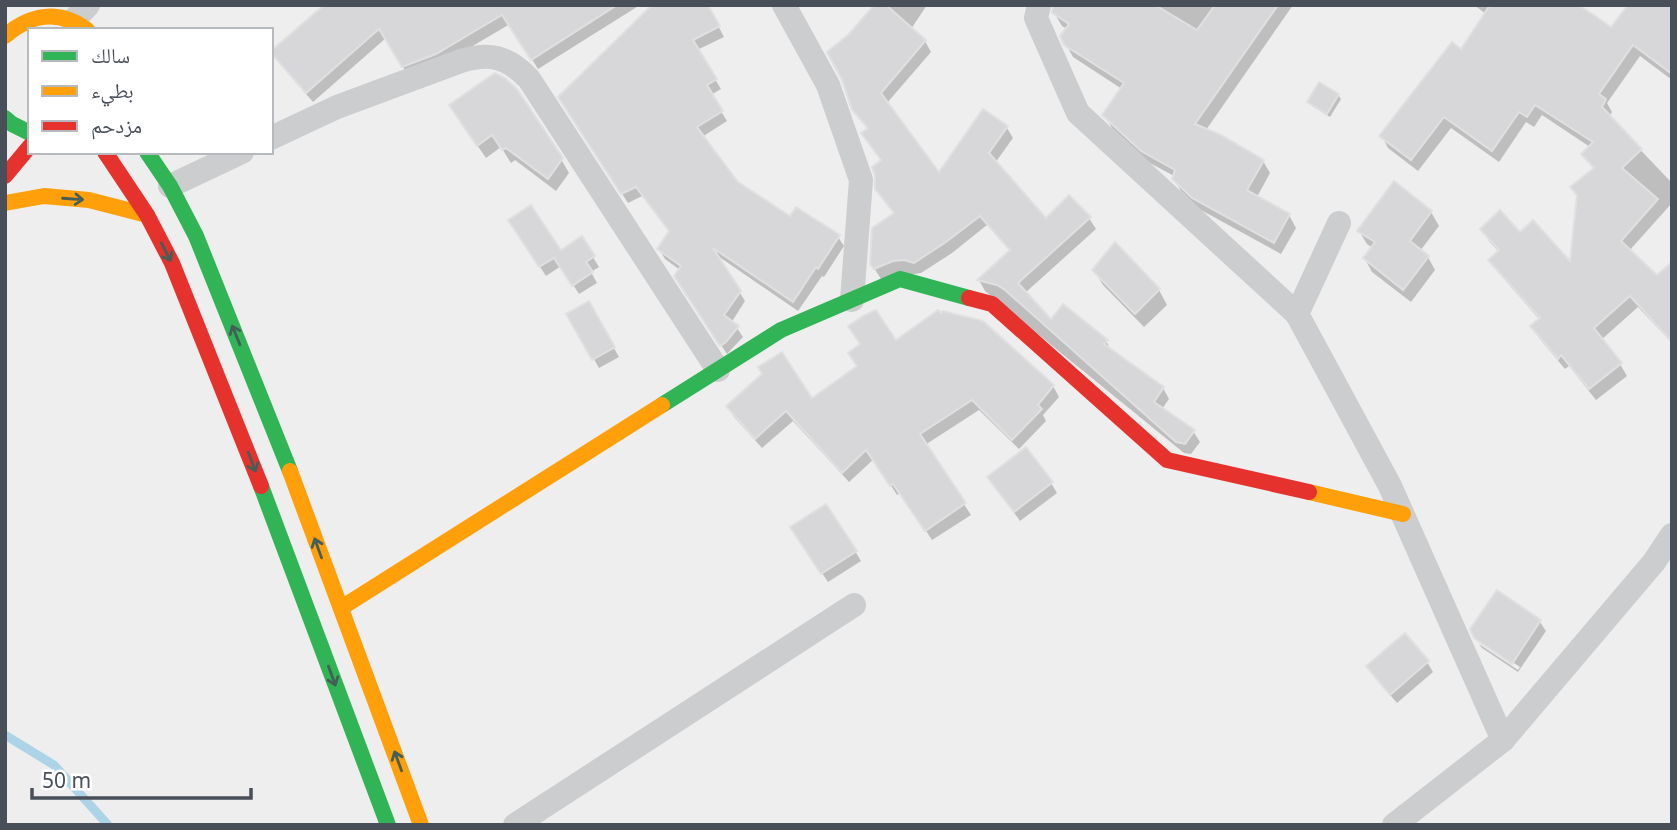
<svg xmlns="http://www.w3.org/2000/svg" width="1677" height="830" viewBox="0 0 1677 830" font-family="'Noto Sans','Noto Naskh Arabic',sans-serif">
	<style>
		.shadow { fill: #0003 }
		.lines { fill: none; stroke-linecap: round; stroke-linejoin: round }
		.stream { stroke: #add4e6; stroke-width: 9 }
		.building { fill: #d7d6d9; stroke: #e0e0e1; stroke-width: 2 }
		.street { stroke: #cbcdcf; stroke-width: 24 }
		.fast { stroke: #30b455; stroke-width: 16 }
		.slow { stroke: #ff9f0a; stroke-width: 16 }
		.jam { stroke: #e5322d; stroke-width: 16 }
		.oneway { stroke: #445e58 }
	</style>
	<rect width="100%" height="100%" fill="#efeeee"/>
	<!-- shadow -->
	<g class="shadow">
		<path d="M328,5H640L538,69L510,24L442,64L409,77L386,38L313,102L279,63L273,53Z"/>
		<path d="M707,5L724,37L697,50L721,89L711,95L727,121L702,137L737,183L790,218L838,237L844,246L824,277L822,276L798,311L715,254L745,301L731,323L737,328L743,337L727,354L682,286L680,270L665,259L659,249L670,232L642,196L628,203L566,107Z"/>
		<path d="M876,5H927L911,29L925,41L931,52L887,103L939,175L1007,128L1013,138L995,163L1046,220L1089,218L1096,229L1025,293L1051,321L1106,341L1112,352L1163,388L1169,399L1162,409L1193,431L1200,442L1191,454L1184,453L985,291L979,280L1011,252L987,225L952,253L921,273L881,279L871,263L895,215L877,189L882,161L868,130L854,109L850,36Z"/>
		<path d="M1054,5H1210L1215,9L1217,5H1293L1206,130L1263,161L1270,173L1257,197L1289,215L1296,228L1281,254L1201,210L1181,191L1174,179V176L1150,163L1112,128L1105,115L1122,89L1073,57L1066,44L1067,29L1062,26L1054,13Z"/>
		<path d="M1474,5H1575L1611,29L1672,5V80L1640,56L1607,103L1612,112L1609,117L1672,183V203L1629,251L1672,341L1671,342L1638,307L1601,340L1620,364L1627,376L1596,400L1569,366L1565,369L1539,338L1532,327L1540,320L1497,271L1491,260L1499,252L1489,241L1482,229L1520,234L1571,265L1594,170L1583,154L1590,147L1542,115L1534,127L1526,122L1499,162L1451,128L1418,171L1388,148L1382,136L1462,52L1486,14Z"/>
		<path d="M1338,95L1341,99L1330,117L1312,106L1309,102Z"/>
		<path d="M459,119L561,159L569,173L556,191L515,160L511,163L501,147L486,158Z"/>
		<path d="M1431,212L1439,226L1420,251L1428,257L1435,270L1411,302L1372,272L1365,259L1373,248L1367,244L1359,231Z"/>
		<path d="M516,230L560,252L581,238L599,267L591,272L597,283L579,294L561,266L546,276Z"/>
		<path d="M1115,245L1159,290L1167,305L1144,327L1103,285L1094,270Z"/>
		<path d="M588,303L619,357L599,368L568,314Z"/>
		<path d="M895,343L1053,386L1059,397L1043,415L1046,421L1019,449L979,410L925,445L971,515L932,540L901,493L897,495L874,459L849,482L793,421L762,448L734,417L728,406L812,401Z"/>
		<path d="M989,477L1051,483L1057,493L1020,521Z"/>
		<path d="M798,537L855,551L861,561L828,582Z"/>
		<path d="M1497,592L1540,622L1546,631L1518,672L1482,648L1479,644L1518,670L1520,667L1475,637Z"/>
		<path d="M1405,636L1427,662L1433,672L1397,703L1374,676L1368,667Z"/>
	</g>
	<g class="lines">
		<!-- stream -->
		<path class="stream" d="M5,735L54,765L108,825"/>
	</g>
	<!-- building -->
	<g class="building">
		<path d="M324,5H617L531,60L502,15L436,54L402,67L379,29L306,93L271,53V51Z"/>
		<path d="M652,5H708L720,26L693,40L717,79L707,85L723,111L697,127L738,182L790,216L796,207L840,235L818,269L816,267L793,302L713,248L741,291L724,315L739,326L726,342L720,346L674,276L681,266L657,249L669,231L636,187L621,194L558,97Z"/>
		<path d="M874,5H886L926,40L881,93L939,172L983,109L1008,126L989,153L1046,218L1069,195L1091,217L1018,283L1051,319L1063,304L1108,340L1104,344L1164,387L1154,402L1195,430L1185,444L1176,442L1005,290L997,285L977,280L1010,250L980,216L946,242L914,263L904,260L893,261L874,269L870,264L872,228L894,213L875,189V176L872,167L881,160L861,133L868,128L852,110L842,80L827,52L849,34Z"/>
		<path d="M1053,5H1155L1197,30L1215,5H1278L1195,124L1221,135L1264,160L1247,190L1290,214L1274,243L1192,198L1172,179L1175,170L1141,151L1102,115L1124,83L1064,45L1060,36L1069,24L1052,13Z"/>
		<path d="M1490,5H1579L1611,27L1628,5H1672V74L1633,45L1599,94L1606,99L1602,107L1642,149L1622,168L1658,199L1621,241L1657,275L1672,262V342L1630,296L1594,328L1622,363L1589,389L1561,355L1558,359L1530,326L1540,318L1488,260L1499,250L1480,229L1500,210L1520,232L1533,220L1570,261L1577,195L1570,187L1594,168L1581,154L1593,142L1535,105L1527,117L1519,112L1492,151L1444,117L1411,160L1379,136L1452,42L1461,49Z"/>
		<path d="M495,73L505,78L517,89L563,158L548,179L506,148L502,150L492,135L477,146L449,105Z"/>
		<path d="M1319,82L1339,94L1327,114L1307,102Z"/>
		<path d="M1394,181L1432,211L1410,241L1429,256L1403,290L1363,258L1375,242L1357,231Z"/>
		<path d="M531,205L561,250L582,236L595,256L586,262L593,272L572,286L554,258L539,267L508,220Z"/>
		<path d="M1115,242L1160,289L1135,314L1092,270Z"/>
		<path d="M589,301L615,347L592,360L566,314Z"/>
		<path d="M876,310L896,340L938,310L941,313L943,311L983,321L1054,385L1038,405L1042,409L1012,440L972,400L920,434L966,503L925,531L893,484L890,486L866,450L842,473L786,411L755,439L726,406L762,374L758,367L782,352L812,398L857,366L848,353L860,344L848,326L865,315Z"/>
		<path d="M1026,447L1053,482L1014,512L987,477Z"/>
		<path d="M826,504L857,551L821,574L790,527Z"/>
		<path d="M1497,590L1541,620L1512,664L1474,638L1470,629Z"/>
		<path d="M1405,633L1429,661L1390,695L1366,666Z"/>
	</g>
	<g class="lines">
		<!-- street -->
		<g class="street">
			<path d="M784,5L828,85L861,180L852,300"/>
			<path d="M1039,5L1036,18L1078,113L1297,314"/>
			<path d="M73,21L88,5"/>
			<path d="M271,138L337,107L461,61C490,52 508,57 529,79L718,370"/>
			<path d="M170,186L242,152"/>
			<path d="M1339,223L1297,314L1390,486L1503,740"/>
			<path d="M515,825L854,605"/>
			<path d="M1394,825L1503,740L1654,562L1672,535"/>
		</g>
		<!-- fast -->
		<g class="fast">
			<path d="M5,118L12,124L30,133"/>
			<path d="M147,152L170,186L196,236L290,471"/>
			<path d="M662,405L781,330L900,279L969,298"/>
			<path d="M261,486L388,825"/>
		</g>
		<!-- slow -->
		<g class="slow">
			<path d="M5,36C30,14 59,9 87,30"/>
			<path d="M5,203L44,196L89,200L147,215"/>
			<path d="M290,471L421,825"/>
			<path d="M1309,492L1403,514"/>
			<path d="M341,608L662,405"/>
		</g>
		<!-- jam -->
		<g class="jam">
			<path d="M105,152L147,215L172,263L261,486"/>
			<path d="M5,176L30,146"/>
			<path d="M969,298L992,304L1167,460L1309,492"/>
		</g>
	</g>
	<!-- one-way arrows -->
	<defs><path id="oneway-shaft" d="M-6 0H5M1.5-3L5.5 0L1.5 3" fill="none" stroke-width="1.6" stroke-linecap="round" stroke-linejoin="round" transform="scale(1.75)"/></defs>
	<g class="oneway">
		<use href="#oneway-shaft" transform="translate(73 199) rotate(4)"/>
		<use href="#oneway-shaft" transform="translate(166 252) rotate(63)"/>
		<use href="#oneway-shaft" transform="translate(236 335) rotate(-112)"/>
		<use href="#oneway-shaft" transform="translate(252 462) rotate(69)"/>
		<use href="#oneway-shaft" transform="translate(318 548) rotate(-110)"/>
		<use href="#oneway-shaft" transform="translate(332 676) rotate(70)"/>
		<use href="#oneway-shaft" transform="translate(398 761) rotate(-110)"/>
	</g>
	<!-- border -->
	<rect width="1677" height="830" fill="none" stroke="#484f59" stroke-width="14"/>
	<!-- legend -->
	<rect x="28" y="28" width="245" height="126" fill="#ffffff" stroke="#b6b9bd" stroke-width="2"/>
	<rect x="42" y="51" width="35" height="10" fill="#30b455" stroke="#b6b9bd" stroke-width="2"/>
	<text x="91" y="63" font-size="21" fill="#484f59">سالك</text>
	<rect x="42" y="86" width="35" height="10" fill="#ff9f0a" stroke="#b6b9bd" stroke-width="2"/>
	<text x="91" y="98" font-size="21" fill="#484f59">بطيء</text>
	<rect x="42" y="121" width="35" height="10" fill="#e5322d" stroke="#b6b9bd" stroke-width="2"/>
	<text x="91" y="133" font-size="21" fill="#484f59">مزدحم</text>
	<!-- scale -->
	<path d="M32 788v10h219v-10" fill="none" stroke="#484f59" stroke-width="3.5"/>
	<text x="42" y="788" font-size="21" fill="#484f59" stroke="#ffffff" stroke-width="5" paint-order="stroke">50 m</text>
</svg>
